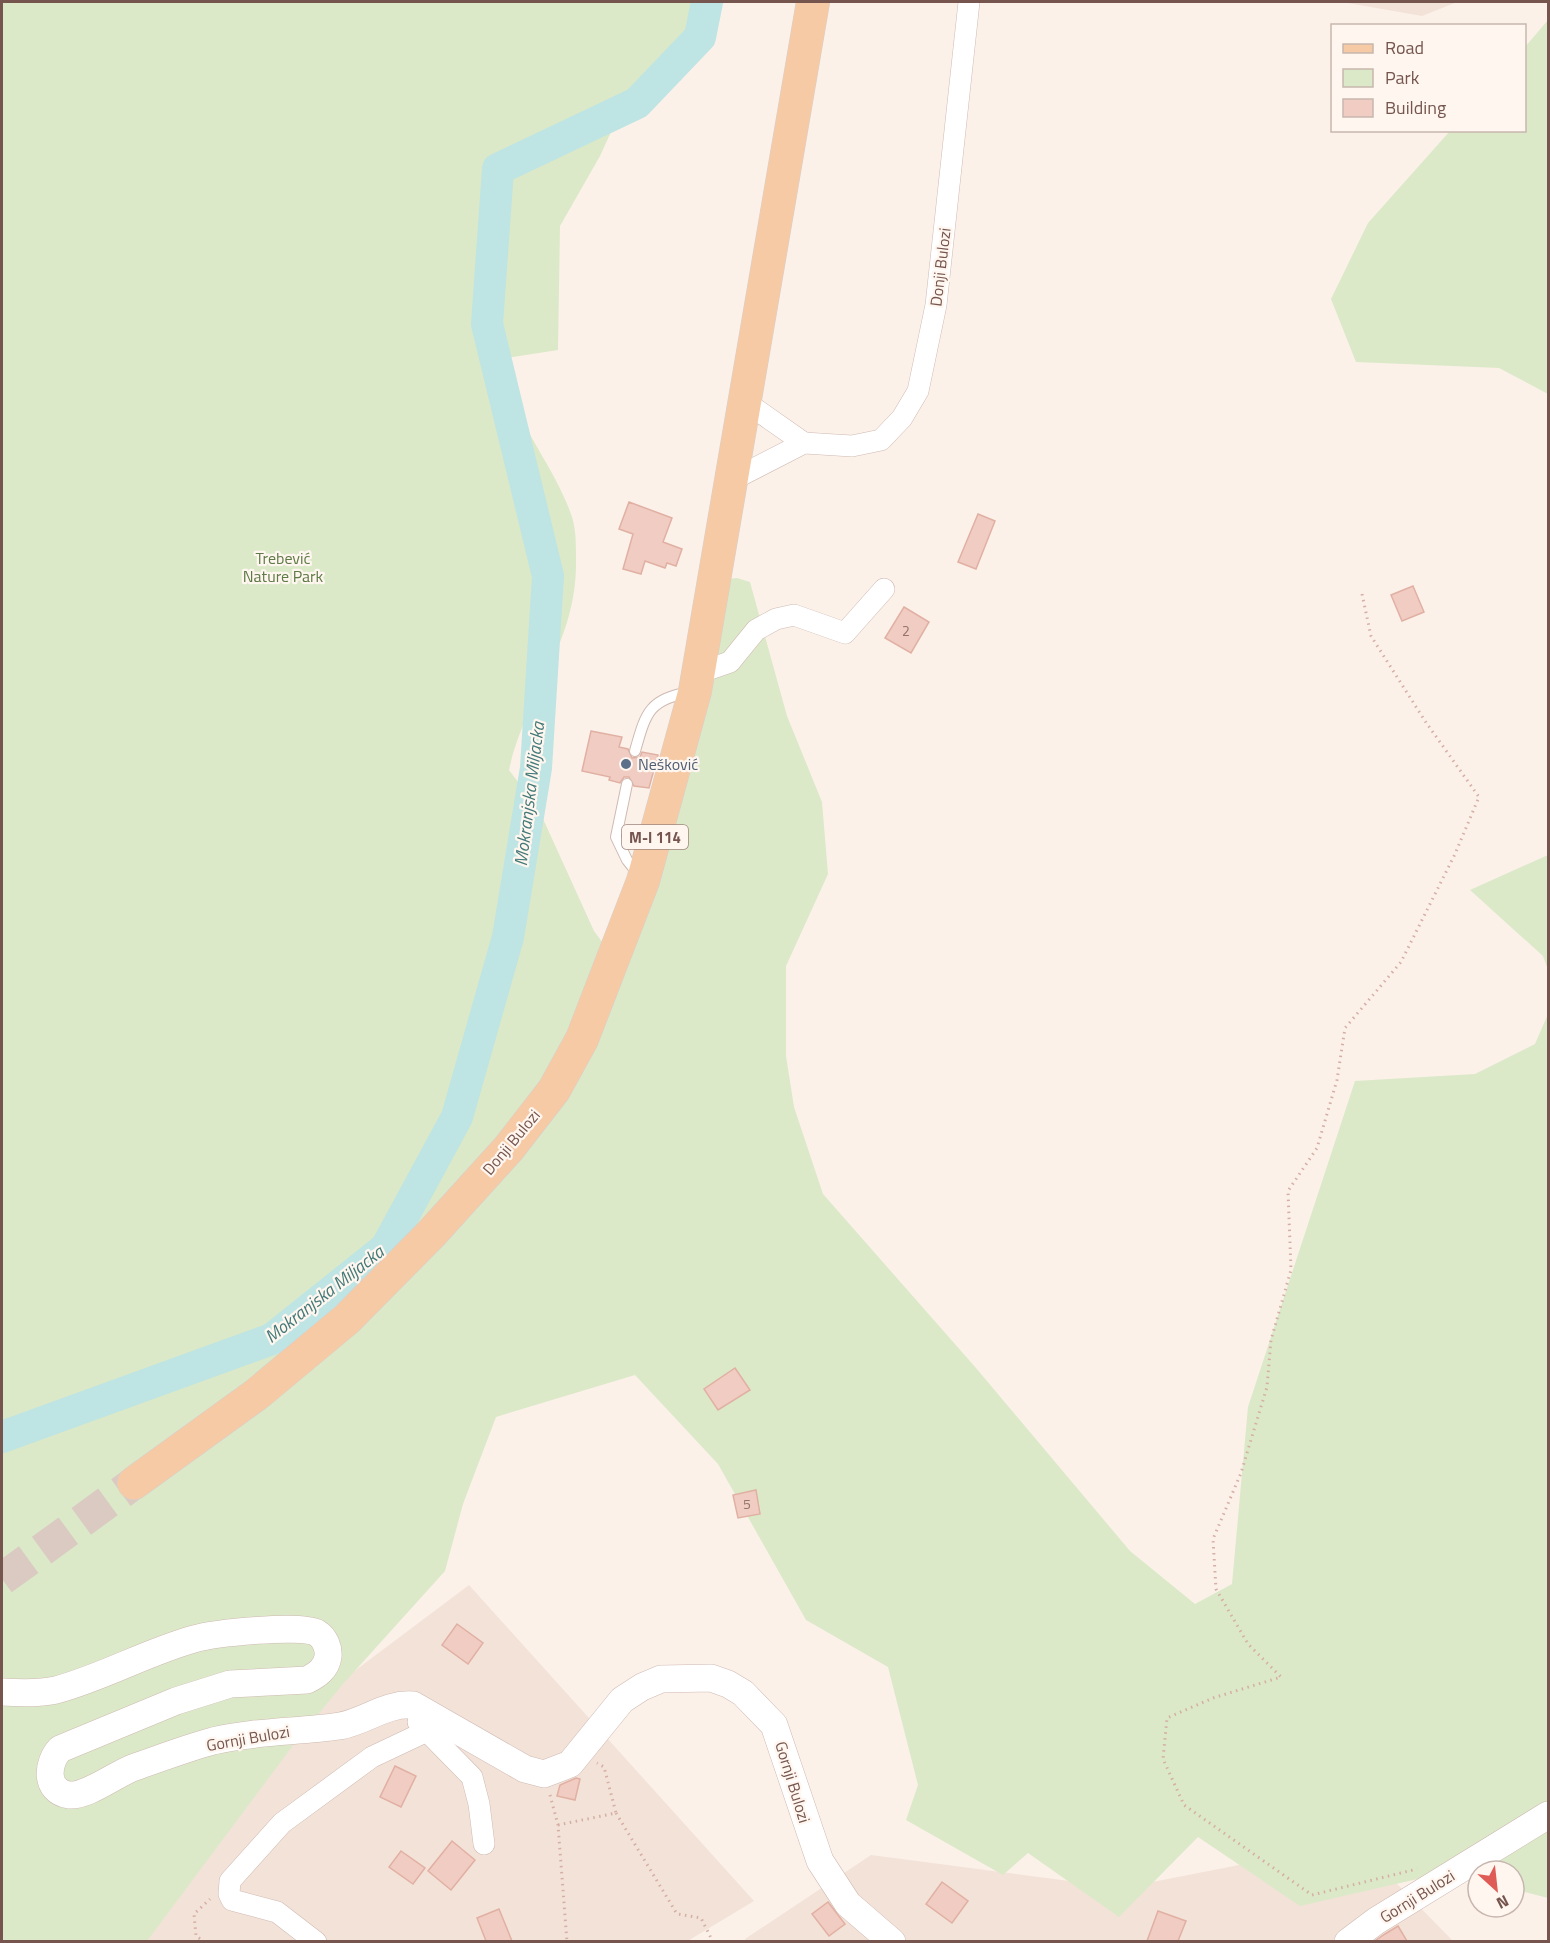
<svg xmlns="http://www.w3.org/2000/svg" width="1550" height="1943" viewBox="0 0 1550 1943" font-family="'Titillium Web',sans-serif">
	<style>
		.residential { fill: #f3e2d8 }
		.green { fill: #dbe9c8 }
		.lines { fill: none; stroke-linecap: round; stroke-linejoin: round }
		.river { stroke: #bee4e3; stroke-width: 32 }
		.building { fill: #f0ccc2; stroke: #e1b0a3; stroke-width: 1.5 }
		.primary-tunnel { stroke: #dacac2; stroke-width: 33; stroke-dasharray: 33 16; stroke-linecap: butt }
		.service-casing { stroke: #cfbab2; stroke-width: 12 }
		.minor-casing { stroke: #cfbab2; stroke-width: 22 }
		.tertiary-casing { stroke: #cfbab2; stroke-width: 28 }
		.primary-casing { stroke: #d8cfcd; stroke-width: 34 }
		.path { stroke: #d5afa5; stroke-width: 3; stroke-dasharray: 1.5 4.5; stroke-linecap: butt }
		.service { stroke: #fff; stroke-width: 10 }
		.minor { stroke: #fff; stroke-width: 21 }
		.tertiary { stroke: #fff; stroke-width: 27 }
		.primary { stroke: #f6caa5; stroke-width: 33 }
		.service-dot { fill: #5c6f8a; stroke: #fef6ef; stroke-width: 2 }
		.labels { text-anchor: middle; dominant-baseline: central; stroke-width: 4.5; stroke-linejoin: round; paint-order: stroke }
		.number-label { font-size: 14px; fill: #94736b }
		.shield { fill: #fef6ef; stroke: #9e857e; stroke-width: 1.5 }
		.shield-label { font-size: 15px; font-weight: bold; fill: #75554e }
		.street-label { font-size: 16px; fill: #75554e; stroke: #fef6ef }
		.park-label { font-size: 16px; fill: #5e7a46; stroke: #fef6ef }
		.service-label { font-size: 16px; fill: #4e5e75; stroke: #fef6ef; text-anchor: start }
		.water-label { font-size: 18px; font-style: italic; fill: #427978; stroke: #fef6ef }
	</style>
	<rect width="100%" height="100%" fill="#fbf1e9"/>
	<!-- residential -->
	<g class="residential">
		<path d="M1342,2H1457L1422,16Z"/>
		<path d="M469,1585L754,1901L686,1942H88L34,1912Z"/>
		<path d="M1356,1842L1453,1941L746,1942L745,1939L871,1855L1122,1888Z"/>
	</g>
	<!-- green -->
	<g class="green">
		<path d="M2,2H722L712,26L700,34L689,57L674,75L646,96L621,110L600,156L560,226L558,350L500,359C509,416 554,463 572,517C576,530 576,545 576,558C578,643 527,691 509,770L539,810L594,931L603,943L626,909L705,581L737,578L750,582L787,716L822,802L828,874L786,966V1056L794,1107L823,1194L976,1368L1130,1551L1195,1604L1232,1584L1248,1407L1355,1081L1475,1074L1535,1044L1548,1014V1898L1514,1889V1871H1478V1880L1448,1872L1300,1906L1198,1837L1119,1917L1028,1853L1003,1875L906,1820L918,1785L888,1667L806,1620L718,1464L635,1375L496,1417L463,1504L445,1571L343,1684L294,1744L147,1941L2,1942Z"/>
		<path d="M1548,20V394L1499,368L1356,362L1331,299L1368,223L1450,131L1524,130L1525,47Z"/>
		<path d="M1548,855V970L1543,956L1470,890Z"/>
	</g>
	<g class="lines">
		<!-- river -->
		<path class="river" d="M2,1437L272,1339L386,1248L457,1117L508,937L536,768L548,576L487,324L498,169L637,103L700,37L707,2"/>
	</g>
	<!-- building -->
	<g class="building">
		<path d="M629,502L672,518L663,542L682,549L676,566L667,563L665,568L645,561L641,574L623,569L633,534L619,529Z"/>
		<path d="M978,514L995,521L976,569L958,562Z"/>
		<path d="M1413,586L1424,612L1402,621L1391,595Z"/>
		<path d="M904,607L929,622L911,653L885,638Z"/>
		<path d="M591,731L622,737L619,747L628,749L632,758L640,757L642,752L658,755L649,788L634,786L629,777H624L620,783L609,780L610,777L582,771Z"/>
		<path d="M735,1368L750,1390L718,1410L704,1389Z"/>
		<path d="M756,1490L760,1514L738,1518L733,1495Z"/>
		<path d="M457,1624L483,1643L468,1664L442,1645Z"/>
		<path d="M395,1766L416,1776L401,1807L380,1797Z"/>
		<path d="M576,1778L580,1779L575,1800L557,1796L560,1785Z"/>
		<path d="M452,1841L475,1860L451,1890L428,1871Z"/>
		<path d="M401,1851L425,1868L413,1884L389,1867Z"/>
		<path d="M942,1882L968,1901L952,1923L926,1904Z"/>
		<path d="M828,1902L845,1924L829,1936L812,1914Z"/>
		<path d="M499,1909L512,1941H486L477,1918Z"/>
		<path d="M1158,1911L1186,1921L1178,1941H1147Z"/>
		<path d="M1398,1926L1407,1941H1375L1385,1934Z"/>
	</g>
	<g class="lines">
		<!-- primary-tunnel -->
		<path class="primary-tunnel" d="M2,1579L134,1483"/>
		<!-- service casing -->
		<g class="service-casing">
			<g id="service">
				<path d="M635,751C646,712 649,699 691,692"/>
				<path d="M627,784L616,837L627,860L639,875"/>
			</g>
		</g>
		<!-- minor casing -->
		<g class="minor-casing">
			<g id="minor">
				<path d="M744,401L804,443"/>
				<path d="M730,481L804,443L852,446L881,440L902,418L918,391L936,305L969,2"/>
				<path d="M698,673L730,662L756,630L776,619L794,615L845,633L884,589"/>
				<path d="M418,1722L472,1777L479,1804L484,1844"/>
				<path d="M316,1942L277,1912L232,1900L229,1894L230,1881L282,1823L372,1757L427,1731"/>
			</g>
		</g>
		<!-- tertiary casing -->
		<g class="tertiary-casing">
			<g id="tertiary">
				<path d="M2,1692C19,1693 39,1694 56,1690C104,1677 147,1652 194,1639C214,1633 302,1624 317,1633C325,1638 329,1648 328,1657C326,1669 317,1675 307,1680L230,1684L176,1701L60,1749C47,1763 44,1791 69,1795C87,1797 117,1773 135,1767C161,1758 187,1748 213,1741C255,1731 298,1732 340,1726C366,1721 386,1703 413,1705L525,1769L544,1774L570,1764L622,1700L642,1687L661,1679L711,1678L728,1684L743,1693L774,1725L820,1861L848,1904L892,1942"/>
				<path d="M1348,1942L1376,1921L1548,1815"/>
			</g>
		</g>
		<!-- primary casing -->
		<g class="primary-casing">
			<path id="primary" d="M134,1483L257,1394L347,1319L432,1233L509,1148L554,1090L582,1039L643,881L695,691L813,2"/>
		</g>
		<!-- path -->
		<g class="path">
			<path d="M1362,594L1371,636L1425,721L1479,797L1455,854L1401,962L1345,1028L1337,1080L1317,1148L1288,1191L1291,1270L1271,1340L1267,1387L1241,1473L1213,1539L1216,1589L1248,1644L1281,1677L1213,1698L1167,1718L1163,1759L1184,1805L1312,1895L1417,1869"/>
			<path d="M550,1795L558,1825L567,1942"/>
			<path d="M616,1813L677,1914L701,1918L713,1942"/>
			<path d="M558,1825L616,1813L604,1767L597,1763"/>
			<path d="M205,1942L196,1936L194,1914L210,1899"/>
		</g>
		<!-- service -->
		<use href="#service" class="service"/>
		<!-- minor -->
		<use href="#minor" class="minor"/>
		<!-- tertiary -->
		<use href="#tertiary" class="tertiary"/>
		<!-- primary -->
		<use href="#primary" class="primary"/>
	</g>
	<!-- markers -->
	<circle class="service-dot" cx="626" cy="764" r="6"/>
	<g class="labels">
		<!-- number labels -->
		<g class="number-label">
			<text x="906" y="630">2</text>
			<text x="747" y="1503">5</text>
		</g>
		<!-- shield labels -->
		<rect class="shield" x="622" y="825" width="66" height="24" rx="4.5"/>
		<g class="shield-label">
			<text x="655" y="837">M-I 114</text>
		</g>
		<!-- street labels -->
		<g class="street-label">
			<text transform="translate(940 267) rotate(-83)">Donji Bulozi</text>
			<text transform="translate(511 1142) rotate(-50)">Donji Bulozi</text>
			<text transform="translate(248 1738) rotate(-10)">Gornji Bulozi</text>
			<text transform="translate(793 1782) rotate(73)">Gornji Bulozi</text>
			<text transform="translate(1417 1896) rotate(-32)">Gornji Bulozi</text>
		</g>
		<!-- park labels -->
		<g class="park-label">
			<text x="283" y="558">Trebević<tspan x="283" dy="18">Nature Park</tspan></text>
		</g>
		<!-- service labels -->
		<g class="service-label">
			<text x="638" y="764">Nešković</text>
		</g>
		<!-- water labels -->
		<g class="water-label">
			<text transform="translate(529 794) rotate(-83)">Mokranjska Miljacka</text>
			<text transform="translate(324 1294) rotate(-38)">Mokranjska Miljacka</text>
		</g>
	</g>
	<!-- border -->
	<rect width="1550" height="1943" fill="none" stroke="#75554e" stroke-width="6"/>
	<!-- legend -->
	<rect x="1331" y="24" width="195" height="108" fill="#fef6ef" stroke="#c7b6af" stroke-width="1.5"/>
	<rect x="1343" y="44" width="30" height="9" fill="#f6caa5" stroke="#c7b6af" stroke-width="1.5"/>
	<text x="1385" y="54" font-size="18" fill="#75554e">Road</text>
	<rect x="1343" y="69" width="30" height="18" fill="#dbe9c8" stroke="#c7b6af" stroke-width="1.5"/>
	<text x="1385" y="84" font-size="18" fill="#75554e">Park</text>
	<rect x="1343" y="99" width="30" height="18" fill="#f0ccc2" stroke="#c7b6af" stroke-width="1.5"/>
	<text x="1385" y="114" font-size="18" fill="#75554e">Building</text>
	<!-- north arrow -->
	<g transform="translate(1496 1889) rotate(153)"><circle r="28" fill="#fef6ef" stroke="#c7b6af" stroke-width="1.5"/>
	<path d="M0-4.5L10 22L0 15L-10 22Z" fill="#de5c55"/>
	<text y="-9" font-size="16" font-weight="bold" text-anchor="middle" fill="#75554e">N</text>
	</g>
</svg>
